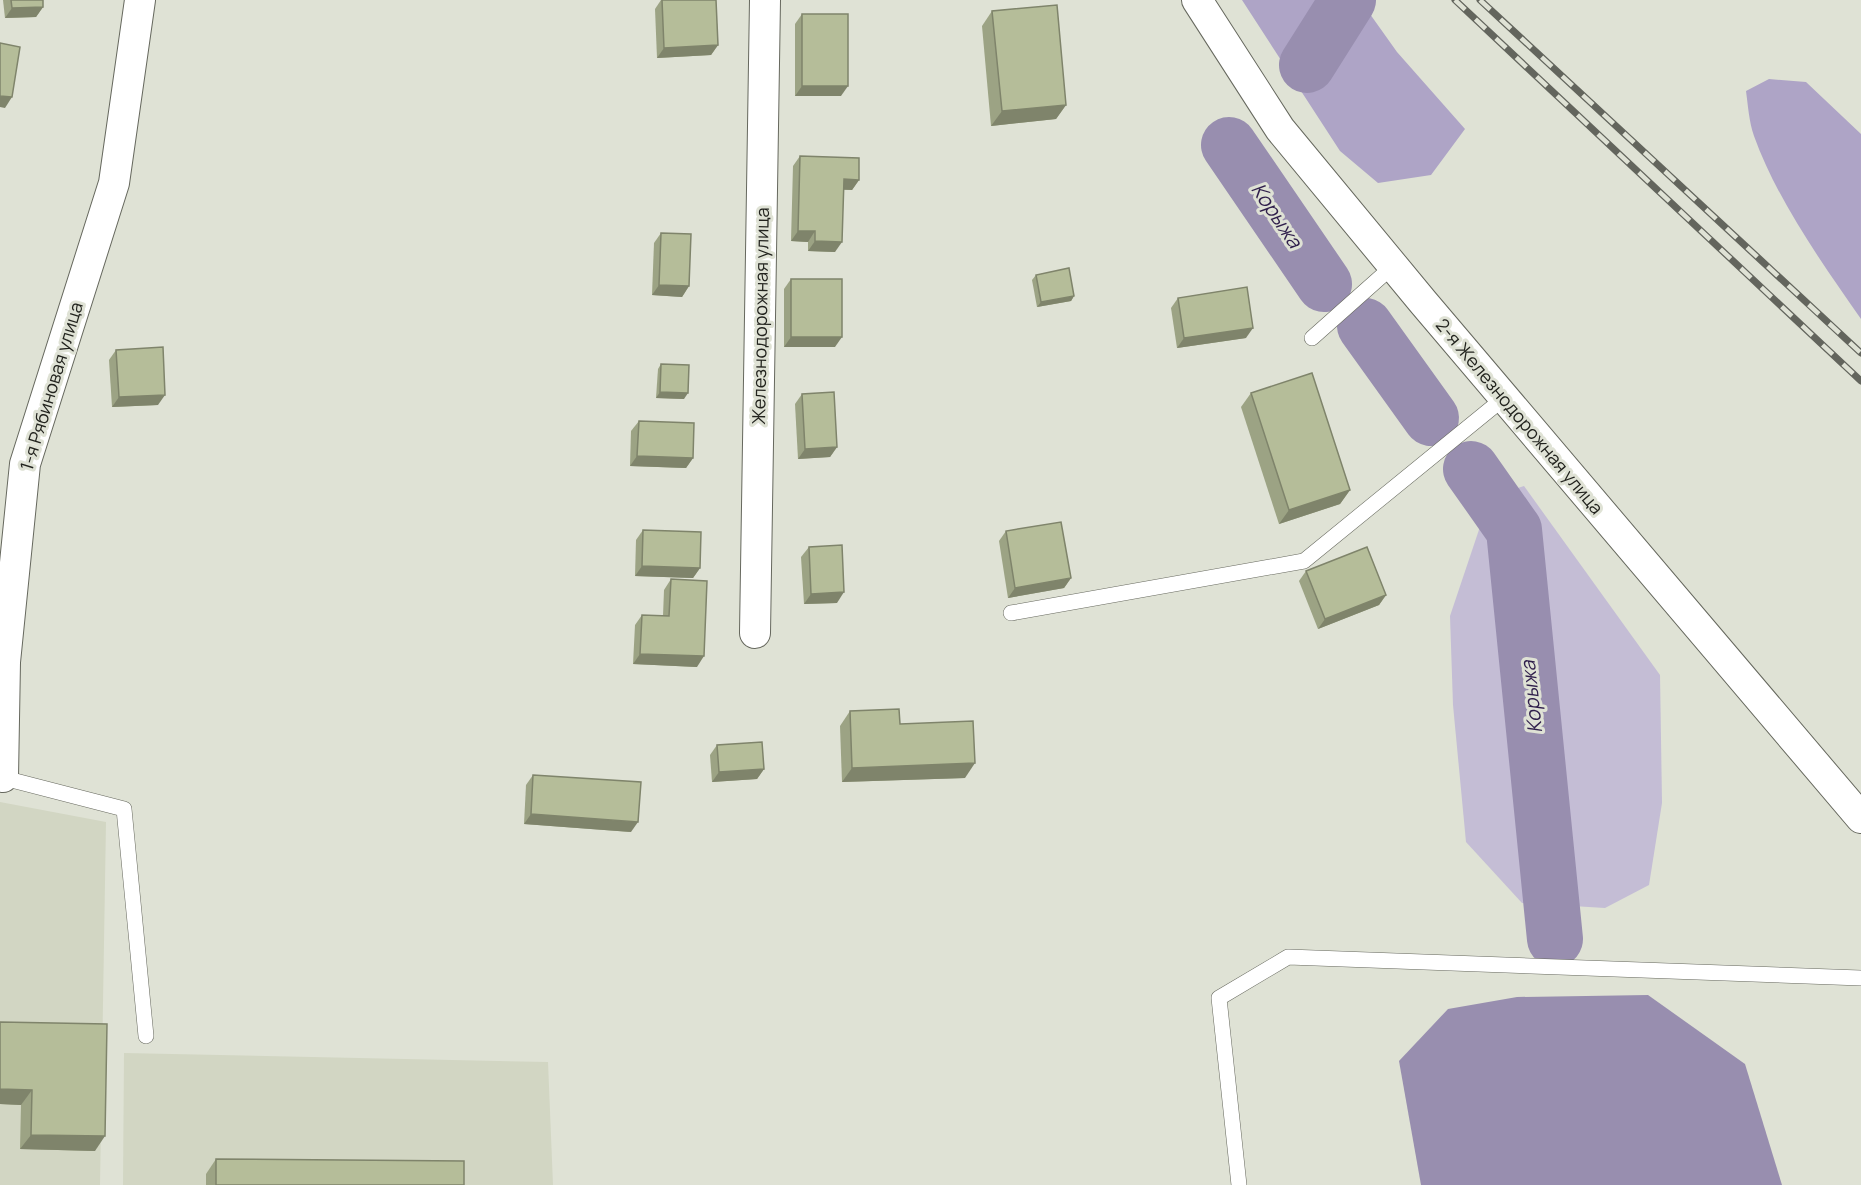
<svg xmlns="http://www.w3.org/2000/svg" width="1861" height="1185" viewBox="0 0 1861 1185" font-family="Manrope,sans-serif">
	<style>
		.built { fill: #d2d6c3 }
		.green { fill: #c4bdd5 }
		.forest { fill: #aea4c6 }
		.water { fill: #988eaf }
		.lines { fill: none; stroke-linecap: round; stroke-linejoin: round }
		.river { stroke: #988eaf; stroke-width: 56 }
		.service-casing { stroke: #66685e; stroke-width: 16 }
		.minor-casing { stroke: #66685e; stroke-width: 32 }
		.service { stroke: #fff; stroke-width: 15 }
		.minor { stroke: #fff; stroke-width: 30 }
		.rail-casing { stroke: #63655d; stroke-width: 7 }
		.rail { stroke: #dfe2d5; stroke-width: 4.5; stroke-dasharray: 14; stroke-linecap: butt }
		.wall { fill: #9ca384 }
		.shaded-wall { fill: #7f846b }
		.building { fill: #b5bd99; stroke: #7f846b; stroke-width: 1.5 }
		.labels { text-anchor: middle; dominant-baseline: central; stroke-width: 6; stroke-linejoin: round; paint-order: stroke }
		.street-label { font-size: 18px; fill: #22231e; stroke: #dfe2d5 }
		.water-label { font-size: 20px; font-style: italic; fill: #2f1e4b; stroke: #dfe2d5 }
	</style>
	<rect width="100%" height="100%" fill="#dfe2d5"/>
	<!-- built -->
	<g class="built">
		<path d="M0,802L106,822L100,1185H0Z"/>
		<path d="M124,1053L548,1062L553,1185H123Z"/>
	</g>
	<!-- green -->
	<path class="green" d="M1524,486L1660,675L1662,803L1649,885L1605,908L1522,903L1466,842L1453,705L1450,616L1490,497Z"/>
	<!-- forest -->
	<g class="forest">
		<path d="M1242,0H1360L1397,52L1465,129L1431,175L1378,183L1340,151Z"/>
		<path d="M1769,79L1806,82L1861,134V319C1822,263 1777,200 1754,136C1749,122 1748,105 1746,91Z"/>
	</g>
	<!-- water -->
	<path class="water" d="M1648,995L1745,1064L1782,1185H1421L1399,1061L1448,1009L1517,997Z"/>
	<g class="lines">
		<!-- river -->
		<g class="river">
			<path d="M1307,65L1348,0"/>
			<path d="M1229,145L1324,284"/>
			<path d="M1365,326L1431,418"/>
			<path d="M1471,469L1514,530L1555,939"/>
		</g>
		<!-- service casing -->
		<g class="service-casing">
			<g id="service">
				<path d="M1312,338L1393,266"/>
				<path d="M1011,613L1304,561L1504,398"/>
				<path d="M0,777L124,809L146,1036"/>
				<path d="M1239,1185L1219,998L1288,957L1861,978"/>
			</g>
		</g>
		<!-- minor casing -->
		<g class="minor-casing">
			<g id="minor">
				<path d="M1197,0L1280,129L1423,302L1861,818"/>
				<path d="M755,633L765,0"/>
				<path d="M3,777L5,662L25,464L114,183L140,0"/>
			</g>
		</g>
		<!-- service -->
		<use href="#service" class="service"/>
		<!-- minor -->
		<use href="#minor" class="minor"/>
		<!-- rail casing -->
		<g class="rail-casing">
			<g id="rail">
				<path d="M1455,0L1861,381"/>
				<path d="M1480,0L1861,353"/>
			</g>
		</g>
		<!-- rail -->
		<use href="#rail" class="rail"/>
	</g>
	<!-- wall -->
	<g class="wall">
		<path d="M3,0H43V7L36,17L5,18Z"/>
		<path d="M661,0H716L718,45L711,55L657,58L655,9Z"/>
		<path d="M992,11L1066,105L1056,119L991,126L982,26Z"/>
		<path d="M802,14L841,96H795V24Z"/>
		<path d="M800,156L859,180L852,190H843L835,252L808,251V242L791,241L793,166Z"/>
		<path d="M661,233L689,286L682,297L652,295L654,243Z"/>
		<path d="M1036,275L1074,296L1071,301L1037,307L1032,280Z"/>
		<path d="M791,279L835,347H784V289Z"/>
		<path d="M1178,298L1246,338L1177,348L1171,308Z"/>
		<path d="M116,350L158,405L112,407L109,360Z"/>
		<path d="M661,364L684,399L656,398L658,369Z"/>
		<path d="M1251,393L1350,490L1340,504L1279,524L1241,407Z"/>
		<path d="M802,394L837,447L830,457L798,459L795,404Z"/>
		<path d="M639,421L693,458L686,468L630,466L631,431Z"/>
		<path d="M643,530L700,568L693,578L635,576L636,540Z"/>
		<path d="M1006,531L1071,578L1064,588L1008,598L999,541Z"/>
		<path d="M809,547L837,603L804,604L801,557Z"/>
		<path d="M1306,571L1386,595L1379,605L1318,629L1299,581Z"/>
		<path d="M671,579L697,667L633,664L635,625L642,615L663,616L664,590Z"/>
		<path d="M850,711L900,724L965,778L842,782L840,726Z"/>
		<path d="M717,745L764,769L757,779L712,782L710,755Z"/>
		<path d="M533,775L631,832L524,824L526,785Z"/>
		<path d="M0,1022L95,1151L20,1149L21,1105L0,1104Z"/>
		<path d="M216,1159L464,1185H206V1174Z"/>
	</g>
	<!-- shaded-wall -->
	<g class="shaded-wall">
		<path d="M43,7L36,17L5,18L12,8Z"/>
		<path d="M718,45L711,55L657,58L664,48Z"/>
		<path d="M802,86H848L841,96H795Z"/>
		<path d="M0,96L12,97L5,108L0,107Z"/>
		<path d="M1066,105L1056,119L991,126L1002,111Z"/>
		<path d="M844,179L859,180L852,190L837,189Z"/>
		<path d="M798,231H815L808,242L791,241Z"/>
		<path d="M815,241L842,242L835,252L808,251Z"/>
		<path d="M659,285L689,286L682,297L652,295Z"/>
		<path d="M1074,296L1071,301L1037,307L1041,302Z"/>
		<path d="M1253,328L1246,338L1177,348L1184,338Z"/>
		<path d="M791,337H842L835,347H784Z"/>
		<path d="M660,392L688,393L684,399L656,398Z"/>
		<path d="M165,395L158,405L112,407L119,397Z"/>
		<path d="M837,447L830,457L798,459L805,449Z"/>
		<path d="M637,456L693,458L686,468L630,466Z"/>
		<path d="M1350,490L1340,504L1279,524L1289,510Z"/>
		<path d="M642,566L700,568L693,578L635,576Z"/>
		<path d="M1071,578L1064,588L1008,598L1015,588Z"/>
		<path d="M844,592L837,603L804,604L811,594Z"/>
		<path d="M1386,595L1379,605L1318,629L1325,619Z"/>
		<path d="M640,654L704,656L697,667L633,664Z"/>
		<path d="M975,763L965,778L842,782L852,768Z"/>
		<path d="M764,769L757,779L712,782L719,772Z"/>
		<path d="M531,814L638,822L631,832L524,824Z"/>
		<path d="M0,1089L32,1090L21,1105L0,1104Z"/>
		<path d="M31,1135L105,1136L95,1151L20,1149Z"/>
	</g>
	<!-- building -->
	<g class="building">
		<path d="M11,0H43V7L12,8Z"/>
		<path d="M662,0H716L718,45L664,48Z"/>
		<path d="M1057,5L1066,105L1002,111L992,11Z"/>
		<rect x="802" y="14" width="46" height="72"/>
		<path d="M0,43L20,47L12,97L0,96Z"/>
		<path d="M800,156L859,158V180L844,179L842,242L815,241V231H798Z"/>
		<path d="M661,233L691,234L689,286L659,285Z"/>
		<path d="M1069,268L1074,296L1041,302L1036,275Z"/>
		<rect x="791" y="279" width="51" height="58"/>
		<path d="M1247,287L1253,328L1184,338L1178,298Z"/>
		<path d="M163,347L165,395L119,397L116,350Z"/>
		<path d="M661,364L689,365L688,393L660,392Z"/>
		<path d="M1312,373L1350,490L1289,510L1251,393Z"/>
		<path d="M834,392L837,447L805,449L802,394Z"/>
		<path d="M639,421L694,423L693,458L637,456Z"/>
		<path d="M1061,522L1071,578L1015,588L1006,531Z"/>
		<path d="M643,530L701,532L700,568L642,566Z"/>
		<path d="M842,545L844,592L811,594L809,547Z"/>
		<path d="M1367,547L1386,595L1325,619L1306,571Z"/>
		<path d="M671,579L707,581L704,656L640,654L642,615L669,616Z"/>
		<path d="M899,709L900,724L973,721L975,763L852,768L850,711Z"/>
		<path d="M762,742L764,769L719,772L717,745Z"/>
		<path d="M533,775L641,782L638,822L531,814Z"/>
		<path d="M0,1022L107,1024L105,1136L31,1135L32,1090L0,1089Z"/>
		<path d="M216,1159L464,1161V1185H216Z"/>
	</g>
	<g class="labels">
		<!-- street labels -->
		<g class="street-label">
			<text transform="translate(760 316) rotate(-89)">Железнодорожная улица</text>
			<text transform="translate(51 386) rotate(-73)">1-я Рябиновая улица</text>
			<text transform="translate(1520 416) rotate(50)">2-я Железнодорожная улица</text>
		</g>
		<!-- water labels -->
		<g class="water-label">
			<text transform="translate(1277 215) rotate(56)">Корыжа</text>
			<text transform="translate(1531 697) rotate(-96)">Корыжа</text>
		</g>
	</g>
</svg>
